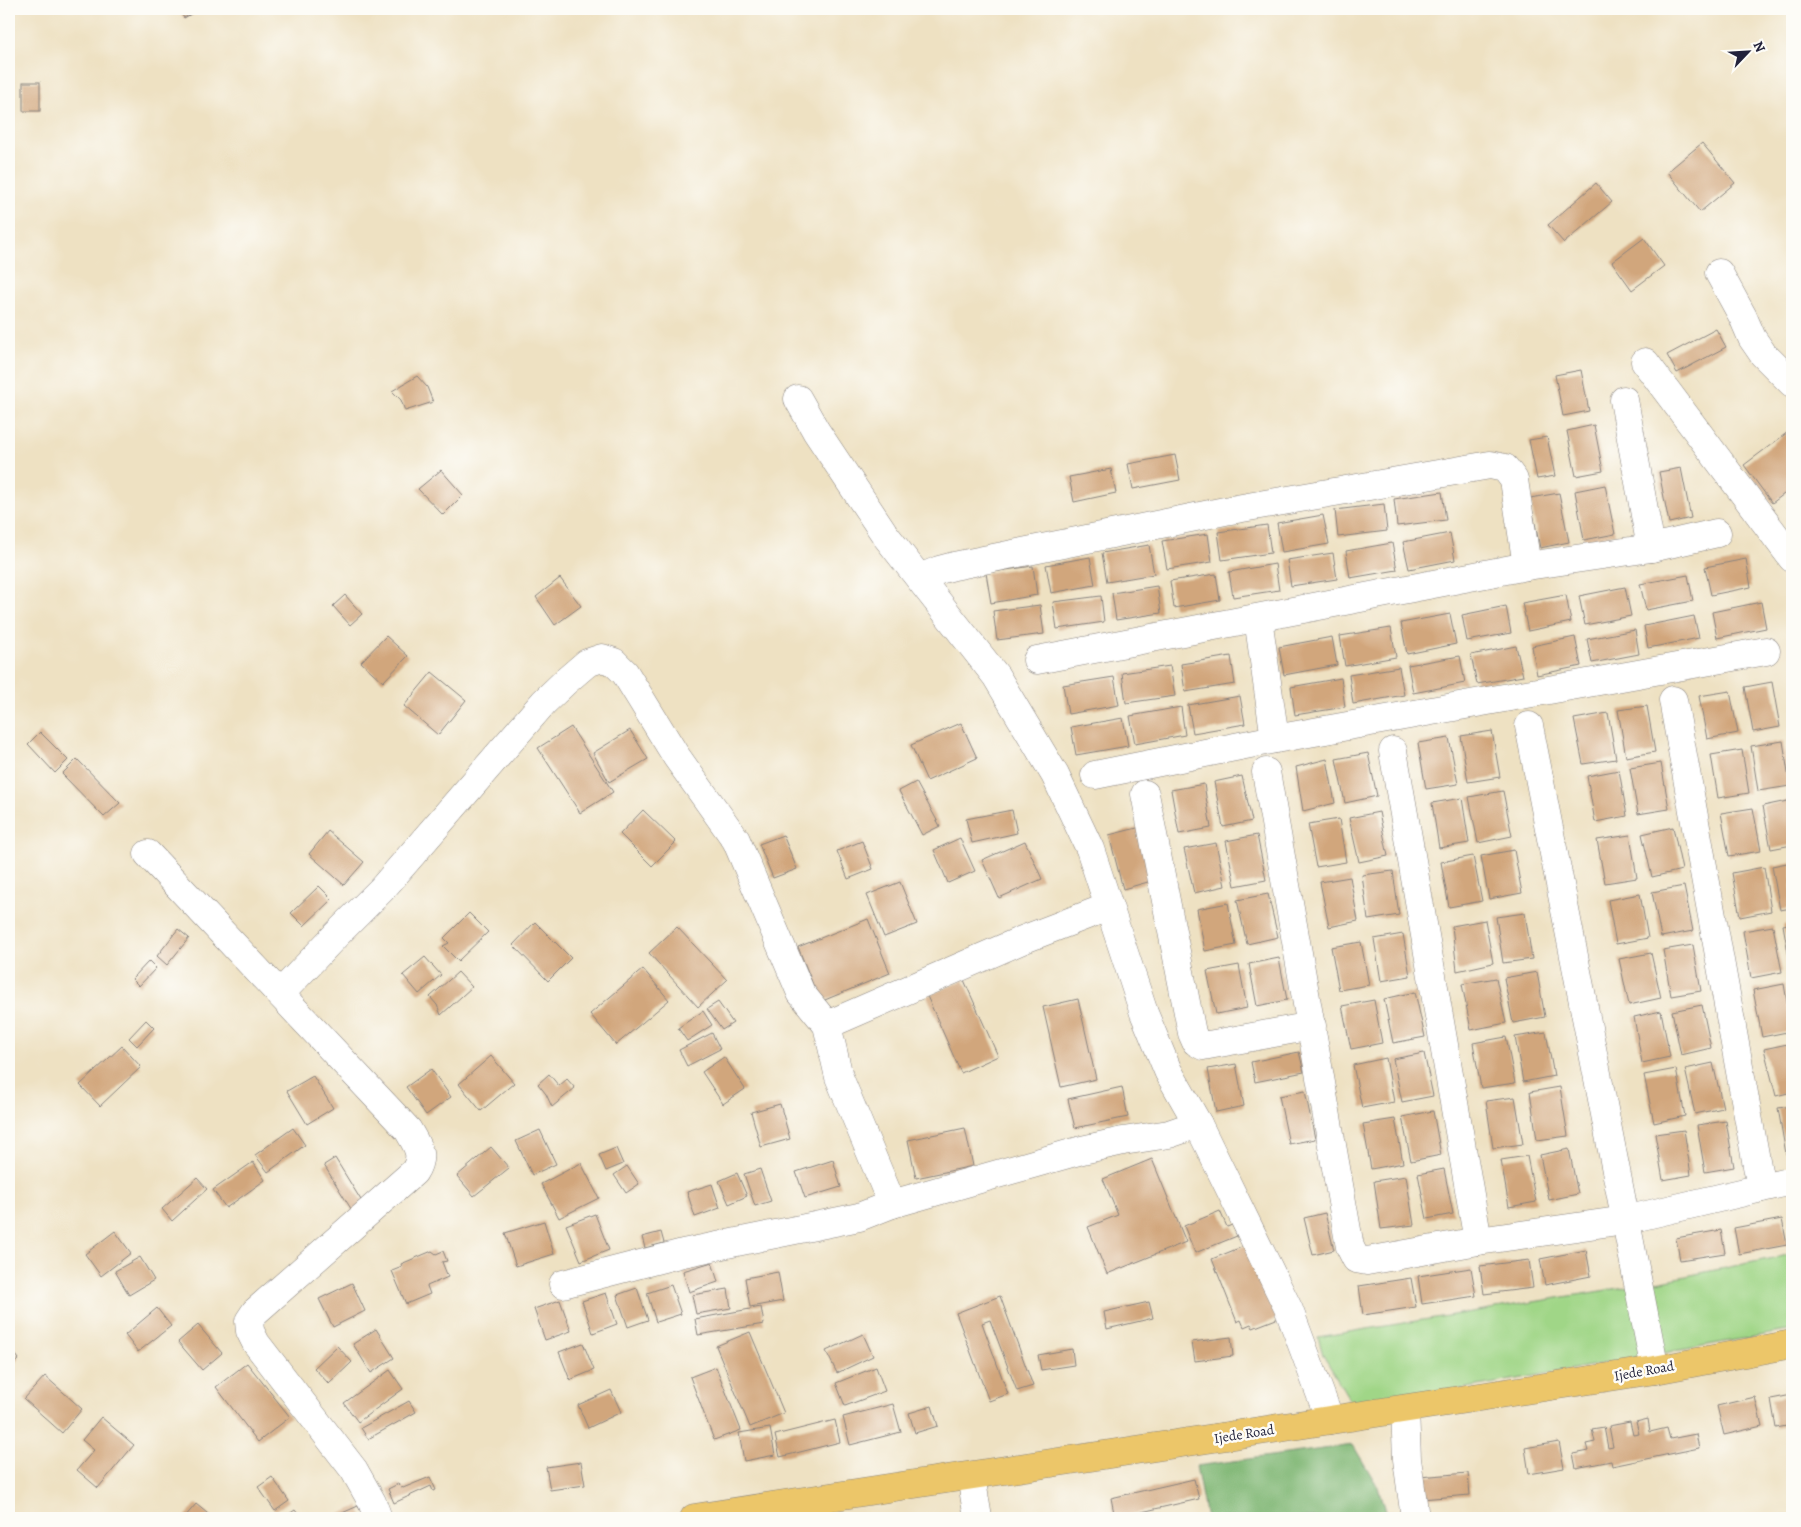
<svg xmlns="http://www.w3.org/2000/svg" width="1801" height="1527" viewBox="0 0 1801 1527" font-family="Alegreya,serif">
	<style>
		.green { fill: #a0d687; stroke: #617c61 }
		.forest { fill: #80b774; stroke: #516c58 }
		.building { fill: #d1a67c }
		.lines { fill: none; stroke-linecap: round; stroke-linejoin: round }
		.minor-casing { stroke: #88827e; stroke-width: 29 }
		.major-casing { stroke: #88827e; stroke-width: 29 }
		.minor { stroke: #fff; stroke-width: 28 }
		.major { stroke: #ecc669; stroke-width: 28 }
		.labels { text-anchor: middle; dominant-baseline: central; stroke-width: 5; stroke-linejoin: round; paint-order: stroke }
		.street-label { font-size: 14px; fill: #22223b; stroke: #fdfcf7 }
	</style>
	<rect width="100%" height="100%" fill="#fdfcf7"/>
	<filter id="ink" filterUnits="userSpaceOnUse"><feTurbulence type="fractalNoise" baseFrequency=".02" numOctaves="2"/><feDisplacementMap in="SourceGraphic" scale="10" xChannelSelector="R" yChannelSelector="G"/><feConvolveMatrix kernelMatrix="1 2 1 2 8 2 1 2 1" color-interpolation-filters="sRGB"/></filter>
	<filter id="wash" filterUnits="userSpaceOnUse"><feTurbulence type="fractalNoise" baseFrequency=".0096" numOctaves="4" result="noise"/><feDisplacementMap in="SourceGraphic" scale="20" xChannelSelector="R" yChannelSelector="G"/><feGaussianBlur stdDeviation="1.12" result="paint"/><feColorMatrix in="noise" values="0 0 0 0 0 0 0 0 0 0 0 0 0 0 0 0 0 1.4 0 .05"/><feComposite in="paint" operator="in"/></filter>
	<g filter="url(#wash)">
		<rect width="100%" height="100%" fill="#eee1c2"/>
		<!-- green -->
		<path class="green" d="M1792,1254V1330L1372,1405L1351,1402L1323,1355L1318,1337L1662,1281Z"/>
		<!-- forest -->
		<path class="forest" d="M1353,1445L1378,1487L1387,1518H1206L1196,1466Z"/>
		<g id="blocks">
			<!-- building -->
			<g class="building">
				<path d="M178,9H200L184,18Z"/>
				<rect x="23" y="82" width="17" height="29"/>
				<path d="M1702,143L1735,183L1700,212L1667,172Z"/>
				<path d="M1596,183L1612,202L1564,243L1548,225Z"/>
				<path d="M1644,238L1664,266L1632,290L1612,262Z"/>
				<path d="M1716,329L1726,347L1677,373L1667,355Z"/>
				<path d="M1581,370L1589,411L1563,416L1555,375Z"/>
				<path d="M417,376L427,387L433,402L405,411L401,400L392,391Z"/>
				<path d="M1594,425L1603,471L1576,476L1567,431Z"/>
				<path d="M1792,429V488L1772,503L1744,465Z"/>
				<path d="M1547,437L1555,476L1537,479L1529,440Z"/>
				<path d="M1175,455L1180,480L1133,489L1128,464Z"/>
				<path d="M1681,468L1691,518L1669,523L1659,472Z"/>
				<path d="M1111,469L1116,493L1074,502L1069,477Z"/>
				<path d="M441,470L463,495L443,515L418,489Z"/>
				<path d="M1605,485L1615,534L1584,540L1575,491Z"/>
				<path d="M1442,492L1446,520L1397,526L1394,499Z"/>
				<path d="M1559,493L1569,542L1540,548L1530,498Z"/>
				<path d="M1384,504L1387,531L1338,537L1335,510Z"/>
				<path d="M1323,515L1329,544L1282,552L1277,523Z"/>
				<path d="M1267,525L1271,553L1222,560L1218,532Z"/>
				<path d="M1450,533L1455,560L1409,569L1403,542Z"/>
				<path d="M1208,534L1212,562L1167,569L1162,541Z"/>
				<path d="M1392,543L1397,570L1350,578L1346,551Z"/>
				<path d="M1149,545L1154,574L1107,582L1102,553Z"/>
				<path d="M1333,553L1337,579L1291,586L1287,560Z"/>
				<path d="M1090,557L1095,585L1051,593L1046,565Z"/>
				<path d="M1746,559L1751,587L1711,595L1705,567Z"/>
				<path d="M1275,564L1279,590L1233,597L1229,572Z"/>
				<path d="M1033,566L1037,595L991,603L986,573Z"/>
				<path d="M1216,574L1220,600L1174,608L1170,581Z"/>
				<path d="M1688,575L1693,601L1646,610L1640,584Z"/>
				<path d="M560,578L581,606L555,625L536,597Z"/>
				<path d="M1157,586L1161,613L1116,620L1112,593Z"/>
				<path d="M1625,587L1631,616L1585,625L1579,596Z"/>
				<path d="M345,595L362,614L350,625L333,606Z"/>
				<path d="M1566,595L1571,622L1528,631L1522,603Z"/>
				<path d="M1101,596L1104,622L1057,629L1053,602Z"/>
				<path d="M1761,602L1766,628L1717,638L1712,612Z"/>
				<path d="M1040,605L1044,634L997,640L993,611Z"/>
				<path d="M1506,606L1511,633L1467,641L1462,615Z"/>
				<path d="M1450,614L1456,644L1407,654L1401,623Z"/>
				<path d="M1694,616L1699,638L1648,648L1644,626Z"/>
				<path d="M1391,628L1396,657L1345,666L1340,636Z"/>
				<path d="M1635,630L1639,654L1592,663L1587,639Z"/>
				<path d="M386,636L408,656L383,682L361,662Z"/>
				<path d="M1332,637L1337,665L1284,675L1279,647Z"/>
				<path d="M1575,637L1581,666L1537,675L1532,646Z"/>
				<path d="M1516,646L1523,676L1477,684L1471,655Z"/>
				<path d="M1231,656L1235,684L1185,692L1181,664Z"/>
				<path d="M1460,656L1465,683L1413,693L1408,665Z"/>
				<path d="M1170,666L1175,696L1126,703L1122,673Z"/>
				<path d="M1399,667L1404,695L1353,704L1349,675Z"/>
				<path d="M432,672L466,700L438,735L404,706Z"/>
				<path d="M1114,677L1119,705L1068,714L1063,685Z"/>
				<path d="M1341,678L1345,707L1295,715L1291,687Z"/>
				<path d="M1772,682L1780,727L1753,732L1745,687Z"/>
				<path d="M1730,691L1738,733L1707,739L1699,696Z"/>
				<path d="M1240,696L1245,724L1193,733L1188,705Z"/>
				<path d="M1647,706L1655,752L1626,757L1618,710Z"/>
				<path d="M1181,707L1185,735L1135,744L1130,716Z"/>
				<path d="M1608,713L1616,759L1583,764L1574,719Z"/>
				<path d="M1123,718L1128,746L1076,755L1071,727Z"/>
				<path d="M961,723L977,758L927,781L911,745Z"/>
				<path d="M571,727L613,792L580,813L538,748Z"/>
				<path d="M630,730L648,759L609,782L593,753Z"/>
				<path d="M1492,731L1500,777L1468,782L1461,736Z"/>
				<path d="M40,732L68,760L55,773L28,744Z"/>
				<path d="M1449,738L1458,784L1426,789L1418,743Z"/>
				<path d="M1783,741L1790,786L1758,791L1751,746Z"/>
				<path d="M1742,750L1749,793L1718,798L1711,755Z"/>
				<path d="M1368,753L1377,796L1345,803L1336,759Z"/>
				<path d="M77,759L120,803L104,817L62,774Z"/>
				<path d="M1327,759L1335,803L1303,811L1296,767Z"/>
				<path d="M1661,763L1669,809L1638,814L1630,768Z"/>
				<path d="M1619,770L1627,816L1595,822L1587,776Z"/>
				<path d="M1242,776L1252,821L1223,827L1214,782Z"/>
				<path d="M916,782L940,826L922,835L899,791Z"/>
				<path d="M1204,784L1211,828L1179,834L1171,790Z"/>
				<path d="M1503,791L1512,836L1478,843L1469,797Z"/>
				<path d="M1462,798L1469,843L1439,848L1432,803Z"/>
				<path d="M1792,800V845L1771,849L1763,806Z"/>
				<path d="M1753,808L1761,851L1729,856L1721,813Z"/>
				<path d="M643,810L676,842L652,866L620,834Z"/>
				<path d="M1012,810L1017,833L972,843L966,819Z"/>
				<path d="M1379,812L1388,856L1359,862L1349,818Z"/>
				<path d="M1339,819L1346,862L1316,867L1308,824Z"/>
				<path d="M1141,827L1155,880L1123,889L1109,835Z"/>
				<path d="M1673,827L1682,870L1652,877L1642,834Z"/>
				<path d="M328,831L364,862L344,885L309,854Z"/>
				<path d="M783,835L797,869L773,878L759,844Z"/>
				<path d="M1257,835L1266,880L1235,886L1226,841Z"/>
				<path d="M1630,835L1637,878L1605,883L1597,840Z"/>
				<path d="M960,838L975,871L948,883L934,850Z"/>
				<path d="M862,841L873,869L848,879L837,851Z"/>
				<path d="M1025,841L1042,879L999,898L982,860Z"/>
				<path d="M1216,843L1225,886L1194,893L1184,849Z"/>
				<path d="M1514,850L1522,893L1489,899L1481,856Z"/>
				<path d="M1473,856L1482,901L1449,907L1441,862Z"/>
				<path d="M1792,862V908L1780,910L1772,866Z"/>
				<path d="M1764,867L1771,911L1740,917L1732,873Z"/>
				<path d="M1393,871L1399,915L1368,920L1362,875Z"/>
				<path d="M1350,877L1358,921L1329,927L1320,882Z"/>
				<path d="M900,882L917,924L884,937L867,895Z"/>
				<path d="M319,886L332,899L304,926L291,913Z"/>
				<path d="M1684,886L1693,931L1661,937L1652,892Z"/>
				<path d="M1268,894L1278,937L1247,944L1237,900Z"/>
				<path d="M1640,894L1648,938L1616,944L1608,900Z"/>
				<path d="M1228,903L1236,945L1205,951L1197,909Z"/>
				<path d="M469,913L488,932L458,961L443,946L449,943L444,938Z"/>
				<path d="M1525,913L1532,959L1503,963L1496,917Z"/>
				<path d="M868,919L890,973L820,1002L798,947Z"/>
				<path d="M1485,920L1493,963L1457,971L1452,926Z"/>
				<path d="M535,922L571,958L548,981L513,945Z"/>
				<path d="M1792,923V969H1791L1783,925Z"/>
				<path d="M1773,926L1782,972L1751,978L1743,931Z"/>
				<path d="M677,927L727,980L698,1007L649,953Z"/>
				<path d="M178,929L189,938L167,965L157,956Z"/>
				<path d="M1403,934L1410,976L1381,981L1374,939Z"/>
				<path d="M1361,942L1369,985L1339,990L1331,947Z"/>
				<path d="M1693,945L1701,991L1671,996L1663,950Z"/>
				<path d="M1651,953L1661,998L1629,1005L1619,959Z"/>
				<path d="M425,957L441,975L419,994L403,975Z"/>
				<path d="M1279,958L1287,1000L1257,1006L1249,964Z"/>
				<path d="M149,961L156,968L139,986L132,979Z"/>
				<path d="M1239,965L1247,1008L1216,1014L1207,971Z"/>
				<path d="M643,969L669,1000L616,1045L590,1014Z"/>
				<path d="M458,972L472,987L441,1015L437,1005L430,997Z"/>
				<path d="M1537,972L1545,1017L1513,1023L1504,978Z"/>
				<path d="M1496,978L1506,1023L1471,1030L1462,984Z"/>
				<path d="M964,980L998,1056L961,1073L927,996Z"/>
				<path d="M1784,984L1792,1031L1762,1037L1753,990Z"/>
				<path d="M1415,992L1425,1037L1393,1043L1384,999Z"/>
				<path d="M1078,999L1096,1079L1061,1087L1043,1007Z"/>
				<path d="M1374,1000L1382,1043L1351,1049L1342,1006Z"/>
				<path d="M718,1002L733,1023L722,1030L707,1009Z"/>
				<path d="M1702,1005L1711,1048L1681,1055L1672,1011Z"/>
				<path d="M703,1011L712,1025L687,1041L678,1028Z"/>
				<path d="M1661,1011L1670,1057L1642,1063L1634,1017Z"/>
				<path d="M146,1020L154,1028L137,1046L129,1038Z"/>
				<path d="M1546,1032L1554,1076L1523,1082L1515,1037Z"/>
				<path d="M712,1033L720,1049L687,1066L679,1050Z"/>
				<path d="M1506,1037L1515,1083L1481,1088L1473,1043Z"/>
				<path d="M1792,1043V1092L1776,1096L1764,1049Z"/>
				<path d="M122,1046L141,1067L100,1106L80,1085Z"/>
				<path d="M1299,1052L1304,1072L1255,1082L1251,1062Z"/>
				<path d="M1424,1053L1433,1096L1402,1102L1393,1059Z"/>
				<path d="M491,1056L514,1083L481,1111L459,1084Z"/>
				<path d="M724,1057L745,1089L723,1104L702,1072Z"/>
				<path d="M1386,1058L1394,1102L1362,1108L1353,1065Z"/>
				<path d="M1713,1063L1723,1108L1695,1114L1685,1069Z"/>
				<path d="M1236,1064L1244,1106L1216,1112L1208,1069Z"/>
				<path d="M431,1069L451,1097L426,1115L406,1087Z"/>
				<path d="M1676,1069L1685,1116L1654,1123L1644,1075Z"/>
				<path d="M549,1074L559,1086L567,1079L575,1088L552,1107L546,1094L538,1084Z"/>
				<path d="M313,1076L333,1108L307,1124L287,1091Z"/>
				<path d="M1122,1087L1128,1117L1075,1128L1068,1099Z"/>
				<path d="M1560,1087L1568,1136L1537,1140L1530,1092Z"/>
				<path d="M1305,1091L1315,1139L1289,1144L1279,1096Z"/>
				<path d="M1515,1097L1523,1144L1493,1148L1486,1101Z"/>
				<path d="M780,1104L790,1139L761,1147L751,1112Z"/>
				<path d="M1792,1106V1153L1786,1154L1778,1108Z"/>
				<path d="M1433,1111L1441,1155L1411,1161L1402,1117Z"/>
				<path d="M1395,1119L1403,1163L1371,1169L1363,1124Z"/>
				<path d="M1726,1121L1734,1167L1705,1172L1697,1125Z"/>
				<path d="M293,1128L305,1145L268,1172L255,1155Z"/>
				<path d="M965,1128L973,1166L916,1178L908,1140Z"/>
				<path d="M540,1130L556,1164L532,1175L516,1141Z"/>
				<path d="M1684,1130L1691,1175L1663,1180L1655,1134Z"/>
				<path d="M491,1147L509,1168L474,1196L457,1176Z"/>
				<path d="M616,1148L623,1164L606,1171L599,1155Z"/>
				<path d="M1569,1149L1578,1194L1549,1200L1540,1155Z"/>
				<path d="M1527,1156L1536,1202L1509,1207L1501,1160Z"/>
				<path d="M335,1158L364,1205L353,1212L324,1165Z"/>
				<path d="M1152,1159L1186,1242L1107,1274L1088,1227L1118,1215L1103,1179Z"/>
				<path d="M833,1160L841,1187L805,1198L796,1172Z"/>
				<path d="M253,1162L265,1180L226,1208L213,1190Z"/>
				<path d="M581,1163L599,1198L559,1218L541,1184Z"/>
				<path d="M627,1166L639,1184L626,1193L614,1175Z"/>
				<path d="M760,1169L771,1201L755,1206L744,1174Z"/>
				<path d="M1444,1169L1453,1214L1427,1219L1418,1174Z"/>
				<path d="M737,1173L747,1196L729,1204L719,1181Z"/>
				<path d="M1406,1176L1414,1225L1381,1229L1374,1181Z"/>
				<path d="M197,1178L207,1189L172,1221L162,1209Z"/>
				<path d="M712,1184L720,1208L695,1217L687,1192Z"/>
				<path d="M1220,1211L1227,1227L1232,1225L1237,1236L1195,1253L1184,1226Z"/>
				<path d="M1325,1213L1334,1250L1313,1255L1304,1218Z"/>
				<path d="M595,1214L609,1250L581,1261L566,1225Z"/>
				<path d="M1782,1219L1787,1245L1739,1254L1734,1228Z"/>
				<path d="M544,1221L554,1254L516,1266L505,1233Z"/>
				<path d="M1721,1230L1725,1253L1680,1260L1676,1238Z"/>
				<path d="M115,1231L131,1253L101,1276L85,1254Z"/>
				<path d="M661,1232L664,1243L645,1248L642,1237Z"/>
				<path d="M1254,1242L1284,1316L1253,1328L1251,1324L1244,1327L1241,1320L1237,1322L1212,1259Z"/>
				<path d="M1586,1250L1591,1276L1545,1285L1540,1259Z"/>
				<path d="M432,1251L436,1254L443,1251L447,1261L442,1262L448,1277L427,1286L430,1294L406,1304L392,1271L402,1267L401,1264Z"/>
				<path d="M140,1257L154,1280L129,1295L115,1271Z"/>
				<path d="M1529,1260L1533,1288L1484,1294L1480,1266Z"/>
				<path d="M712,1262L718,1282L689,1292L683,1271Z"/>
				<path d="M1471,1268L1476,1296L1422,1304L1418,1276Z"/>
				<path d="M778,1272L783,1301L750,1307L745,1278Z"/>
				<path d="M1411,1278L1416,1307L1363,1315L1359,1286Z"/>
				<path d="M352,1283L365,1311L333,1327L319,1299Z"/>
				<path d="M671,1285L681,1314L656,1322L647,1293Z"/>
				<path d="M637,1288L648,1320L628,1327L617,1295Z"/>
				<path d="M728,1289L731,1308L696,1314L692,1295Z"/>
				<path d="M606,1293L617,1324L593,1333L582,1301Z"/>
				<path d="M1000,1296L1033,1386L1017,1391L990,1320L982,1323L1008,1394L989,1401L956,1313Z"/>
				<path d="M560,1300L571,1331L545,1340L534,1309Z"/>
				<path d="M1149,1302L1153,1318L1107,1329L1104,1312Z"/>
				<path d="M761,1307L764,1324L698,1335L695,1319Z"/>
				<path d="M157,1308L171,1326L138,1352L125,1335Z"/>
				<path d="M198,1325L222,1353L202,1370L178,1342Z"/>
				<path d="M376,1329L394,1358L371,1373L353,1344Z"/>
				<path d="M750,1332L784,1413L750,1427L716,1346Z"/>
				<path d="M863,1334L873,1356L837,1373L826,1351Z"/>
				<path d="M1231,1337L1233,1356L1195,1361L1192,1342Z"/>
				<path d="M583,1343L594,1370L570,1380L559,1352Z"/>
				<path d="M9,1346L19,1359L9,1368Z"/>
				<path d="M337,1346L352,1362L329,1384L314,1368Z"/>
				<path d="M1072,1349L1074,1365L1041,1370L1038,1355Z"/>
				<path d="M247,1363L290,1417L258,1442L216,1387Z"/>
				<path d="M716,1367L741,1430L714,1440L690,1377Z"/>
				<path d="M876,1367L885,1391L845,1406L836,1383Z"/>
				<path d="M390,1370L403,1389L358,1422L344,1403Z"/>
				<path d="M45,1376L82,1409L62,1433L24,1399Z"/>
				<path d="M611,1390L621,1412L588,1428L578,1405Z"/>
				<path d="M1792,1395V1425L1776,1428L1771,1399Z"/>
				<path d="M1755,1397L1762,1426L1724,1435L1717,1406Z"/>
				<path d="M409,1401L416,1412L368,1439L361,1428Z"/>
				<path d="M893,1404L901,1432L850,1445L843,1417Z"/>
				<path d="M932,1406L938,1426L915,1433L909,1413Z"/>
				<path d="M101,1417L134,1445L98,1488L77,1470L94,1450L82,1440Z"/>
				<path d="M1648,1419L1650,1432L1667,1428L1670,1439L1696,1434L1699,1448L1612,1466L1611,1461L1576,1468L1573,1454L1588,1451L1586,1444L1595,1442L1592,1429L1604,1427L1608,1448L1613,1447L1609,1426L1630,1422L1633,1435L1639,1434L1636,1422Z"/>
				<path d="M835,1420L840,1442L780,1457L775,1435Z"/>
				<path d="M770,1428L775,1455L744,1461L739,1433Z"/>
				<path d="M1559,1442L1564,1468L1529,1474L1525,1448Z"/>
				<path d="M581,1462L585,1485L550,1490L546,1467Z"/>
				<path d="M1468,1473L1470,1495L1421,1499L1419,1477Z"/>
				<path d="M272,1477L289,1501L275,1511L258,1487Z"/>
				<path d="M430,1477L436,1490L433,1491L431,1486L394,1503L388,1489L398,1484L403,1488Z"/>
				<path d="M1194,1479L1199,1499L1115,1518L1111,1498Z"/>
				<path d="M196,1504L213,1518H184Z"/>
				<path d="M358,1506L364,1518H331Z"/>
				<path d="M295,1510L301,1518H283Z"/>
			</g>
		</g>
	</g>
	<g filter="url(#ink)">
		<use href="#blocks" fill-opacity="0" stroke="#88827e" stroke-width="1"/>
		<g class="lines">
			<!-- minor casing -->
			<g class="minor-casing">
				<g id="minor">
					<path d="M1719,273L1743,317L1752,338L1763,354L1792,383"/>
					<path d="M1645,362L1792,558"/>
					<path d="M798,399L816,431L886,536L996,676L1055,775L1090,849L1144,1013L1168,1071L1198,1124L1289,1310L1330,1420"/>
					<path d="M1624,400L1651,548"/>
					<path d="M920,578L939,570L954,566L1225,511L1490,465L1505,468L1514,480L1527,566"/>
					<path d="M1258,618L1275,739"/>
					<path d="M1037,660L1527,566L1651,548L1717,533"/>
					<path d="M1673,700L1761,1188"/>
					<path d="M1529,726L1655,1370"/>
					<path d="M1393,751L1478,1241"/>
					<path d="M1266,772L1350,1247L1356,1259L1367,1261L1478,1241L1625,1220L1792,1181"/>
					<path d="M1095,775L1275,739L1766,651"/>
					<path d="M1145,794L1192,1033L1196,1042L1203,1046L1312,1026"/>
					<path d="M148,854L408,1130C417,1146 425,1155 414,1172L255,1312L249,1321L250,1331L256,1343L354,1470L372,1502L378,1518"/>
					<path d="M280,994L337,934L382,889L544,702L566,681L587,663L602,658L614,662L625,673L676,756L736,840L801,993L827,1025L839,1077L892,1204"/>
					<path d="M827,1025L1022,940L1108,907"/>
					<path d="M563,1284L683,1253L859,1217L892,1204L1082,1150L1123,1141L1169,1134L1198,1124"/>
					<path d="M1405,1409L1407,1459L1415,1518"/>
					<path d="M971,1476L978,1518"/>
				</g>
			</g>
			<!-- major casing -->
			<g class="major-casing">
				<path id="major" d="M694,1518L1655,1370L1792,1344"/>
			</g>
			<!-- minor -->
			<use href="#minor" class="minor"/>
			<!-- major -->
			<use href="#major" class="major"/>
		</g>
	</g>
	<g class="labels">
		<!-- street labels -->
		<g class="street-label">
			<text transform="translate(1644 1371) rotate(-10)">Ijede Road</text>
			<text transform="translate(1244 1434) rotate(-9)">Ijede Road</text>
		</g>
	</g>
	<!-- margin -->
	<rect width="1801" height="1527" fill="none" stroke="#fdfcf7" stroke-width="30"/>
	<!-- north arrow -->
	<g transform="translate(1748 52) rotate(65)" stroke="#fdfcf7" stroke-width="4" paint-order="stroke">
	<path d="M0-4L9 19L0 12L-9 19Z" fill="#22223b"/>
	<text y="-8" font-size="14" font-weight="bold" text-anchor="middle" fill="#22223b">N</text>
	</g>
</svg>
